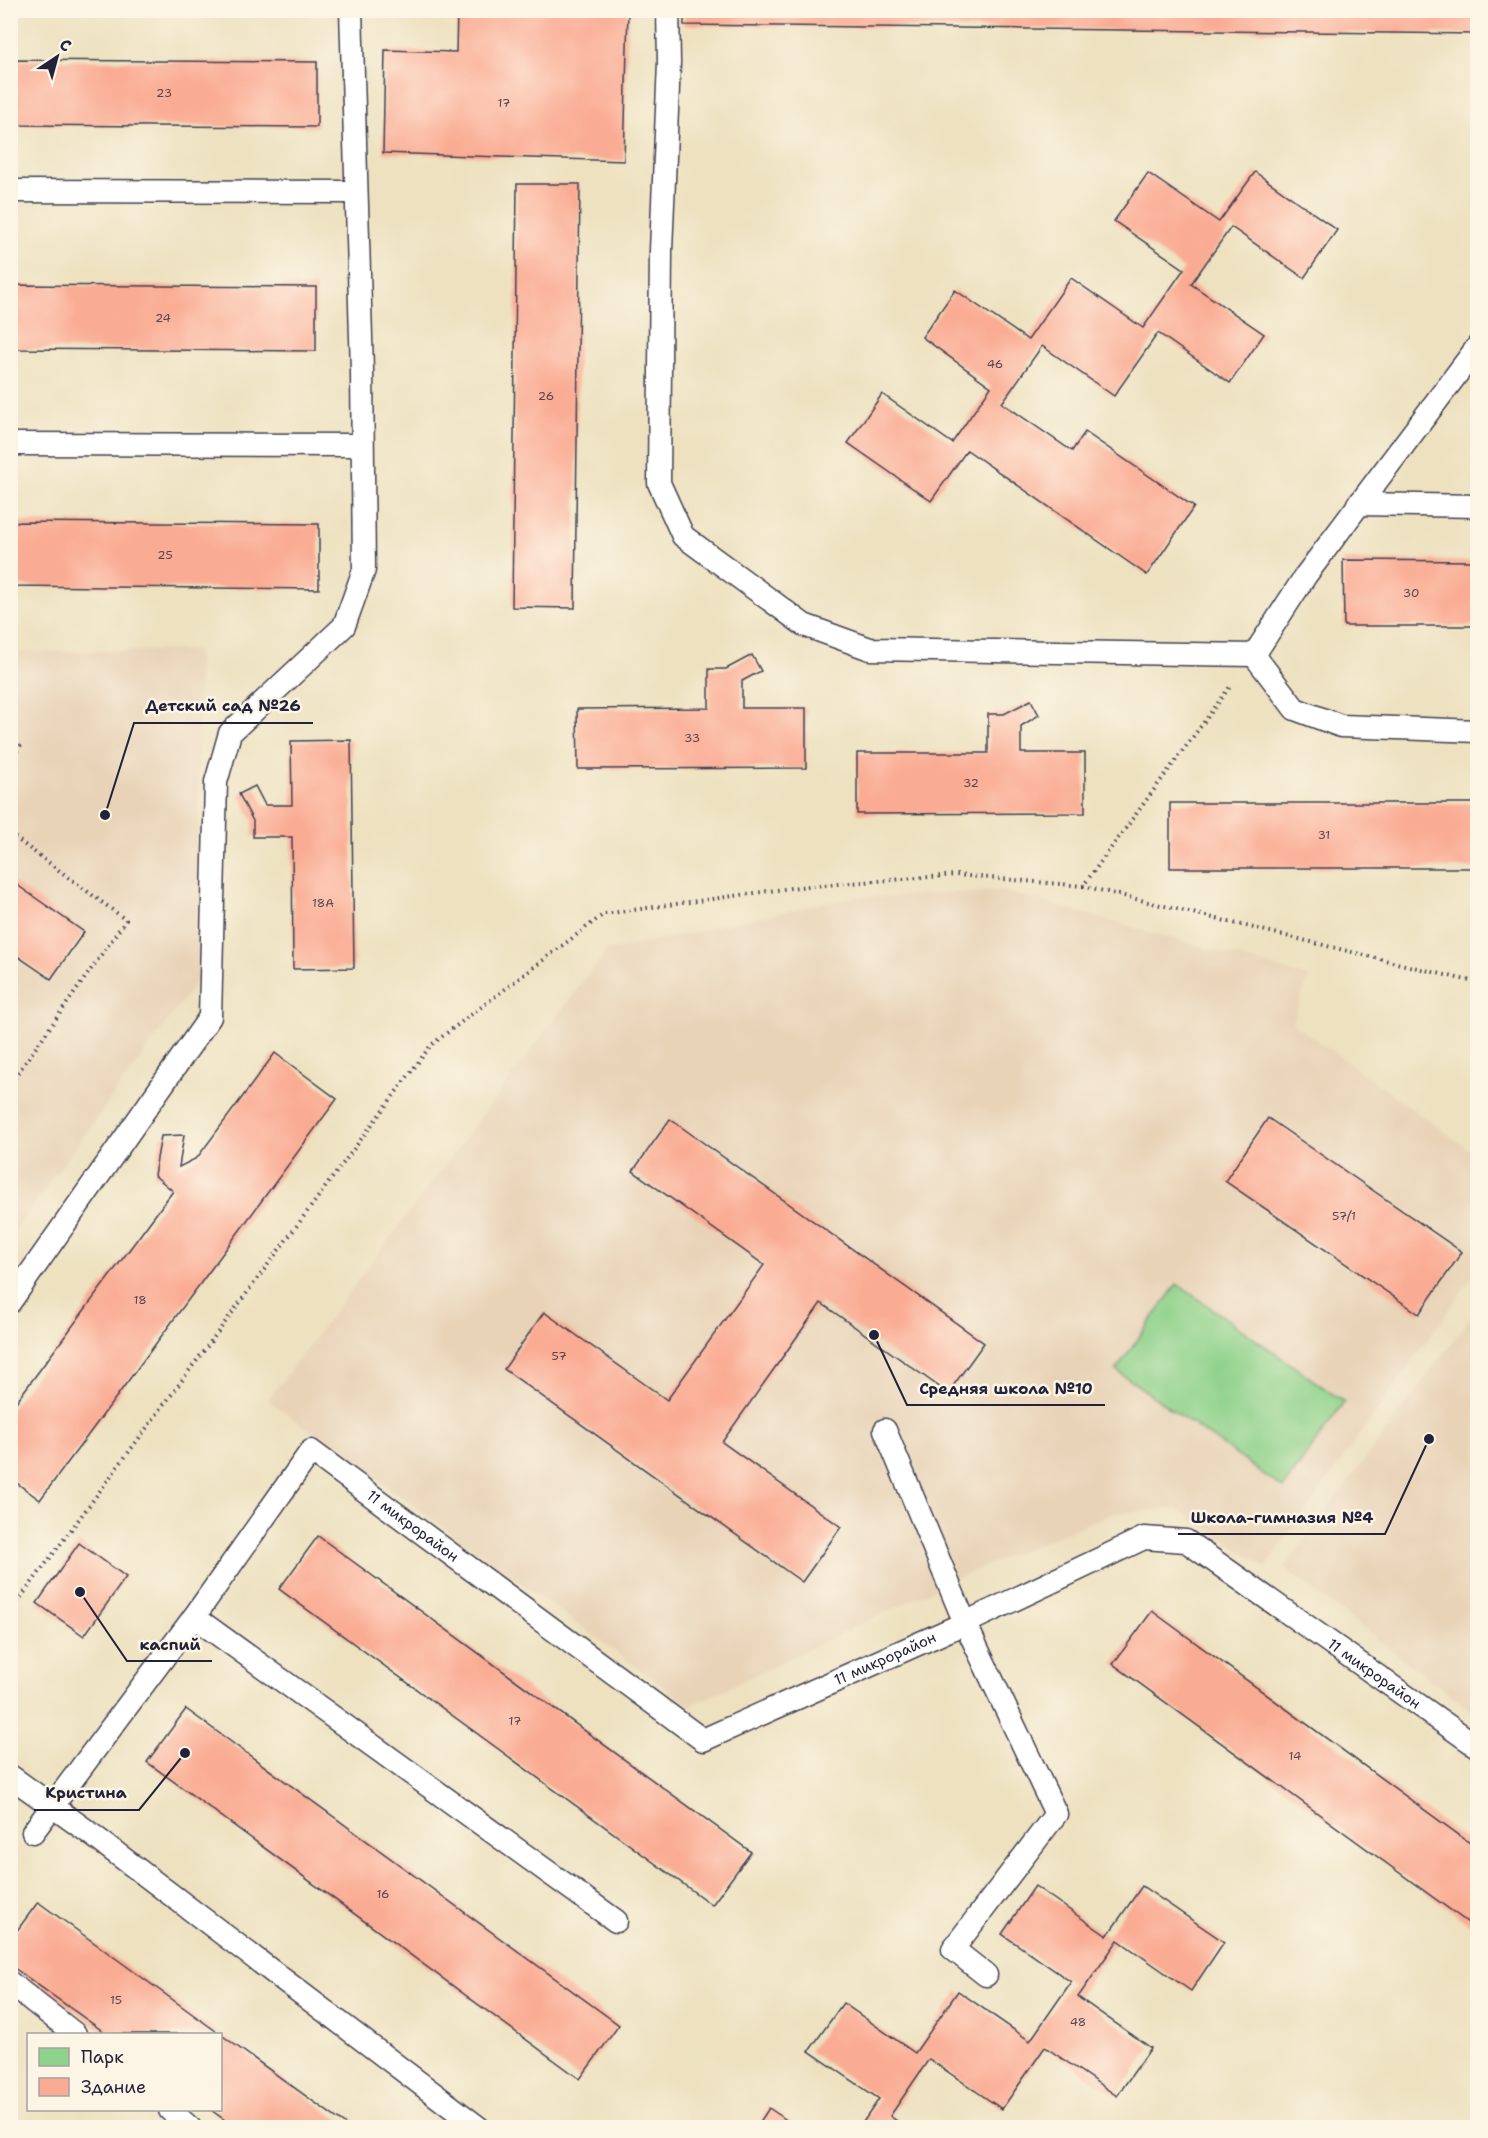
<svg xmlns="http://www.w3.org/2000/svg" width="1488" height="2138" viewBox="0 0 1488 2138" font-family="'Shantell Sans',sans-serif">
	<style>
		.built { fill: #e8d3b7 }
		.green { fill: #8fd28b; stroke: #587a63; stroke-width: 1.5 }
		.building { fill: #faab93 }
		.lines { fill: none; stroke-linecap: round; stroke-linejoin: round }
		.lane-casing { stroke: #403f4f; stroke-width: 25 }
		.path { stroke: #403f4f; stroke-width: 4; stroke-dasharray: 1.5 4.5; stroke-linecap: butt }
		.lane { stroke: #fff; stroke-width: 22 }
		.labels { text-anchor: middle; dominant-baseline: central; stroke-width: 5; stroke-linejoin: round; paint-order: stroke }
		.number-label { font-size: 12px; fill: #584451 }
		.street-label { font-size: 15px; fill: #22223b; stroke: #fcf5e5 }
		.leader { fill: none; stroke: #22223b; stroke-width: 2 }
		.callout-dot { fill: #22223b; stroke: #fcf5e5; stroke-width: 2 }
		.callout-label { font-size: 16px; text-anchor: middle; font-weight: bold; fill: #22223b; stroke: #fcf5e5; stroke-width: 5; stroke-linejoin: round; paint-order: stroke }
	</style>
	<rect width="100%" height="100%" fill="#fcf5e5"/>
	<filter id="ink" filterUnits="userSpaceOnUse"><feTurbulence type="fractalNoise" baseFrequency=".0167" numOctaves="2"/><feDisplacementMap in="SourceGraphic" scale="12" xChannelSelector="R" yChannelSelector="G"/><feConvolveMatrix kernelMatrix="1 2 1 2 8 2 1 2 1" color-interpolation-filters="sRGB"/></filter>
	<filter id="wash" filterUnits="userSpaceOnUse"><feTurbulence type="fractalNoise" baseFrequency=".008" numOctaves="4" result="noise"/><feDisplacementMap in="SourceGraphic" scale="24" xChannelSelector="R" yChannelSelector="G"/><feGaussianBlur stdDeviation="1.35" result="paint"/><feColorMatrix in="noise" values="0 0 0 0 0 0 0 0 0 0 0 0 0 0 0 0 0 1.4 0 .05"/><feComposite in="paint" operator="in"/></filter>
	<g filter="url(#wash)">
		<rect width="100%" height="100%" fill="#ede1c0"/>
		<!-- built -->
		<g class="built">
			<path d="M198,650L199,978L11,1235V652Z"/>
			<path d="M1004,891L1309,977L1292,1023L1477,1155V1270L1266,1567L1177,1509L1113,1513L972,1571L690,1706L268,1400L606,951L848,898Z"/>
			<path d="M1477,1309V1715L1284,1568Z"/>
		</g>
		<!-- green -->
		<path class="green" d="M1177,1284L1344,1402L1283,1488L1116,1370Z"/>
		<g id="blocks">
			<!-- building -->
			<g class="building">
				<path d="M457,10H628L624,161L383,153L385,50L456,52Z"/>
				<path d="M684,10H1478V34L684,25Z"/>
				<path d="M10,60L317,62V127L10,125Z"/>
				<path d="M1255,172L1337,230L1304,278L1231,227L1191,284L1264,334L1230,383L1158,333L1114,396L1042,346L1002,403L1072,451L1085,432L1194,507L1147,575L967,450L931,501L848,443L882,394L952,443L991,387L922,337L955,290L1028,340L1071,278L1143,328L1184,269L1114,221L1148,173L1219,222Z"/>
				<path d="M517,184H580L575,608L512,607Z"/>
				<path d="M10,285L316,287V351L10,349Z"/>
				<path d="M10,522L319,524V589L10,586Z"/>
				<path d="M1343,560L1478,561V626H1344Z"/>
				<path d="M752,655L761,671L742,681V708H806V768L578,769L577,709L709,708V669H726Z"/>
				<path d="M1031,700L1039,715L1021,726V753H1085V813L857,814V753H988V714H1004Z"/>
				<path d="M351,740L354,968L293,969L292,837H253V821L239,794L255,786L265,805H292L291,741Z"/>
				<rect x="1170" y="803" width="308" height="65"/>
				<path d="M10,880L84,932L51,979L10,951Z"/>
				<path d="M275,1053L337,1099L40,1500L10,1478V1410L173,1191L154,1175L161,1136L184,1135L179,1167L197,1158Z"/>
				<path d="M1268,1118L1462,1252L1419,1314L1225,1181Z"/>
				<path d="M670,1119L984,1343L948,1393L821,1303L722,1442L841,1527L802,1582L504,1369L544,1312L667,1400L764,1265L633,1171Z"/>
				<path d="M318,1536L751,1852L712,1905L279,1589Z"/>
				<path d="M79,1543L126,1577L84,1636L37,1603Z"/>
				<path d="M1152,1611L1478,1849V1930L1113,1664Z"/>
				<path d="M186,1709L619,2025L580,2079L147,1762Z"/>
				<path d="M1035,1886L1107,1936L1142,1886L1224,1942L1191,1991L1118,1940L1078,1997L1151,2048L1117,2096L1045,2047L1002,2109L929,2059L890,2116L907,2128H859L879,2099L809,2051L843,2003L915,2053L958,1991L1030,2041L1071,1982L1002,1934Z"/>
				<path d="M38,1902L220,2034L350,2128H236L211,2110H220V2034H107L10,1965V1940Z"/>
				<path d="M769,2108L798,2128H756Z"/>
			</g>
		</g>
	</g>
	<g filter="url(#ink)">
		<use href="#blocks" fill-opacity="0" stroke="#403f4f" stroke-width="1.5"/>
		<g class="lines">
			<!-- lane casing -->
			<g class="lane-casing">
				<g id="lane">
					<path d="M668,10L669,63L661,250L659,483L683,536L804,625L870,649L1254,655L1306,575L1478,346"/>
					<path d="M10,191L356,192"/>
					<path d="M10,444L362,445"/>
					<path d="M1358,504L1478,506"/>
					<path d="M1254,655L1295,709L1341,726L1478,731"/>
					<path d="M10,1302L210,1017L216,782L230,733L344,626L364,570L362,370L351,10"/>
					<path d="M885,1430L965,1623L1056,1814L953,1949L986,1975"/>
					<path d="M194,1617L616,1921"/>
					<path d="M10,1776L87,1831L479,2128"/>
					<path id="s1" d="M33,1832L194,1617L311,1451L703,1740L965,1623L1144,1538L1186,1541L1478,1747"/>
					<path d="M10,1983L75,2034"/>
					<path d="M170,2110L190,2128"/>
				</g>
			</g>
			<!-- path -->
			<g class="path">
				<path d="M10,761L23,742"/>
				<path d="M10,834L126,920L10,1084"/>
				<path d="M1083,886L1478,983"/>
				<path d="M10,1612L431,1045L604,914L798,887L956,875L1083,886L1232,684"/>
			</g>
			<!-- lane -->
			<use href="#lane" class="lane"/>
		</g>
	</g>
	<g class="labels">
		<!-- number labels -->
		<g class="number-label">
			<text x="164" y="93">23</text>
			<text x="504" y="103">17</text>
			<text x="163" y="318">24</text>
			<text x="995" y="364">46</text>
			<text x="546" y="396">26</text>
			<text x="165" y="555">25</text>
			<text x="1411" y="593">30</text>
			<text x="692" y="738">33</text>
			<text x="971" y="783">32</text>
			<text x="1324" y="835">31</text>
			<text x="323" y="903">18А</text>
			<text x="1344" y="1216">57/1</text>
			<text x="140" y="1300">18</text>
			<text x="559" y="1356">57</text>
			<text x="515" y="1721">17</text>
			<text x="1295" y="1756">14</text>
			<text x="383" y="1894">16</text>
			<text x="116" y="2000">15</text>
			<text x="1078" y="2022">48</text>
		</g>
		<!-- street labels -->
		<g class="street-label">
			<text stroke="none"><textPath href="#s1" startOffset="598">11 микрорайон</textPath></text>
			<text stroke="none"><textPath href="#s1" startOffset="1158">11 микрорайон</textPath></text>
			<text stroke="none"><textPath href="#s1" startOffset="1716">11 микрорайон</textPath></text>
		</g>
	</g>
	<!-- callouts -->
	<path class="leader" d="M105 815L134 723H313M874 1335L907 1405H1105M1429 1439L1385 1534H1178M80 1592L127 1661H212M185 1753L139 1810H34"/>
	<g class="callout-dot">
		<circle cx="105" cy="815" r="6"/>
		<circle cx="874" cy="1335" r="6"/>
		<circle cx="1429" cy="1439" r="6"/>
		<circle cx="80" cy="1592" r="6"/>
		<circle cx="185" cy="1753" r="6"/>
	</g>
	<g class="callout-label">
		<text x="223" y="711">Детский сад №26</text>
		<text x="1006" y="1394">Средняя школа №10</text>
		<text x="1282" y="1523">Школа-гимназия №4</text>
		<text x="170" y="1650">каспий</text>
		<text x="86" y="1798">Кристина</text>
	</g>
	<!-- margin -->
	<rect width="1488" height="2138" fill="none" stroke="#fcf5e5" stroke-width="36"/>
	<!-- legend -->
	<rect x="27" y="2033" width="195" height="78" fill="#fcf5e5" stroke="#a5a1a1" stroke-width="1.5"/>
	<rect x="39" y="2048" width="30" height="18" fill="#8fd28b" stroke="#a5a1a1" stroke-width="1.5"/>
	<text x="81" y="2063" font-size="18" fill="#22223b">Парк</text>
	<rect x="39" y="2078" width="30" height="18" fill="#faab93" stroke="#a5a1a1" stroke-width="1.5"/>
	<text x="81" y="2093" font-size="18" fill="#22223b">Здание</text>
	<!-- north arrow -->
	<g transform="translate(57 57) rotate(36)" stroke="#fcf5e5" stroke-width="4.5" paint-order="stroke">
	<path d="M0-4.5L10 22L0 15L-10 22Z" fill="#22223b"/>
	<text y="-9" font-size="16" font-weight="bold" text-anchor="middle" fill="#22223b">С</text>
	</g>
</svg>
